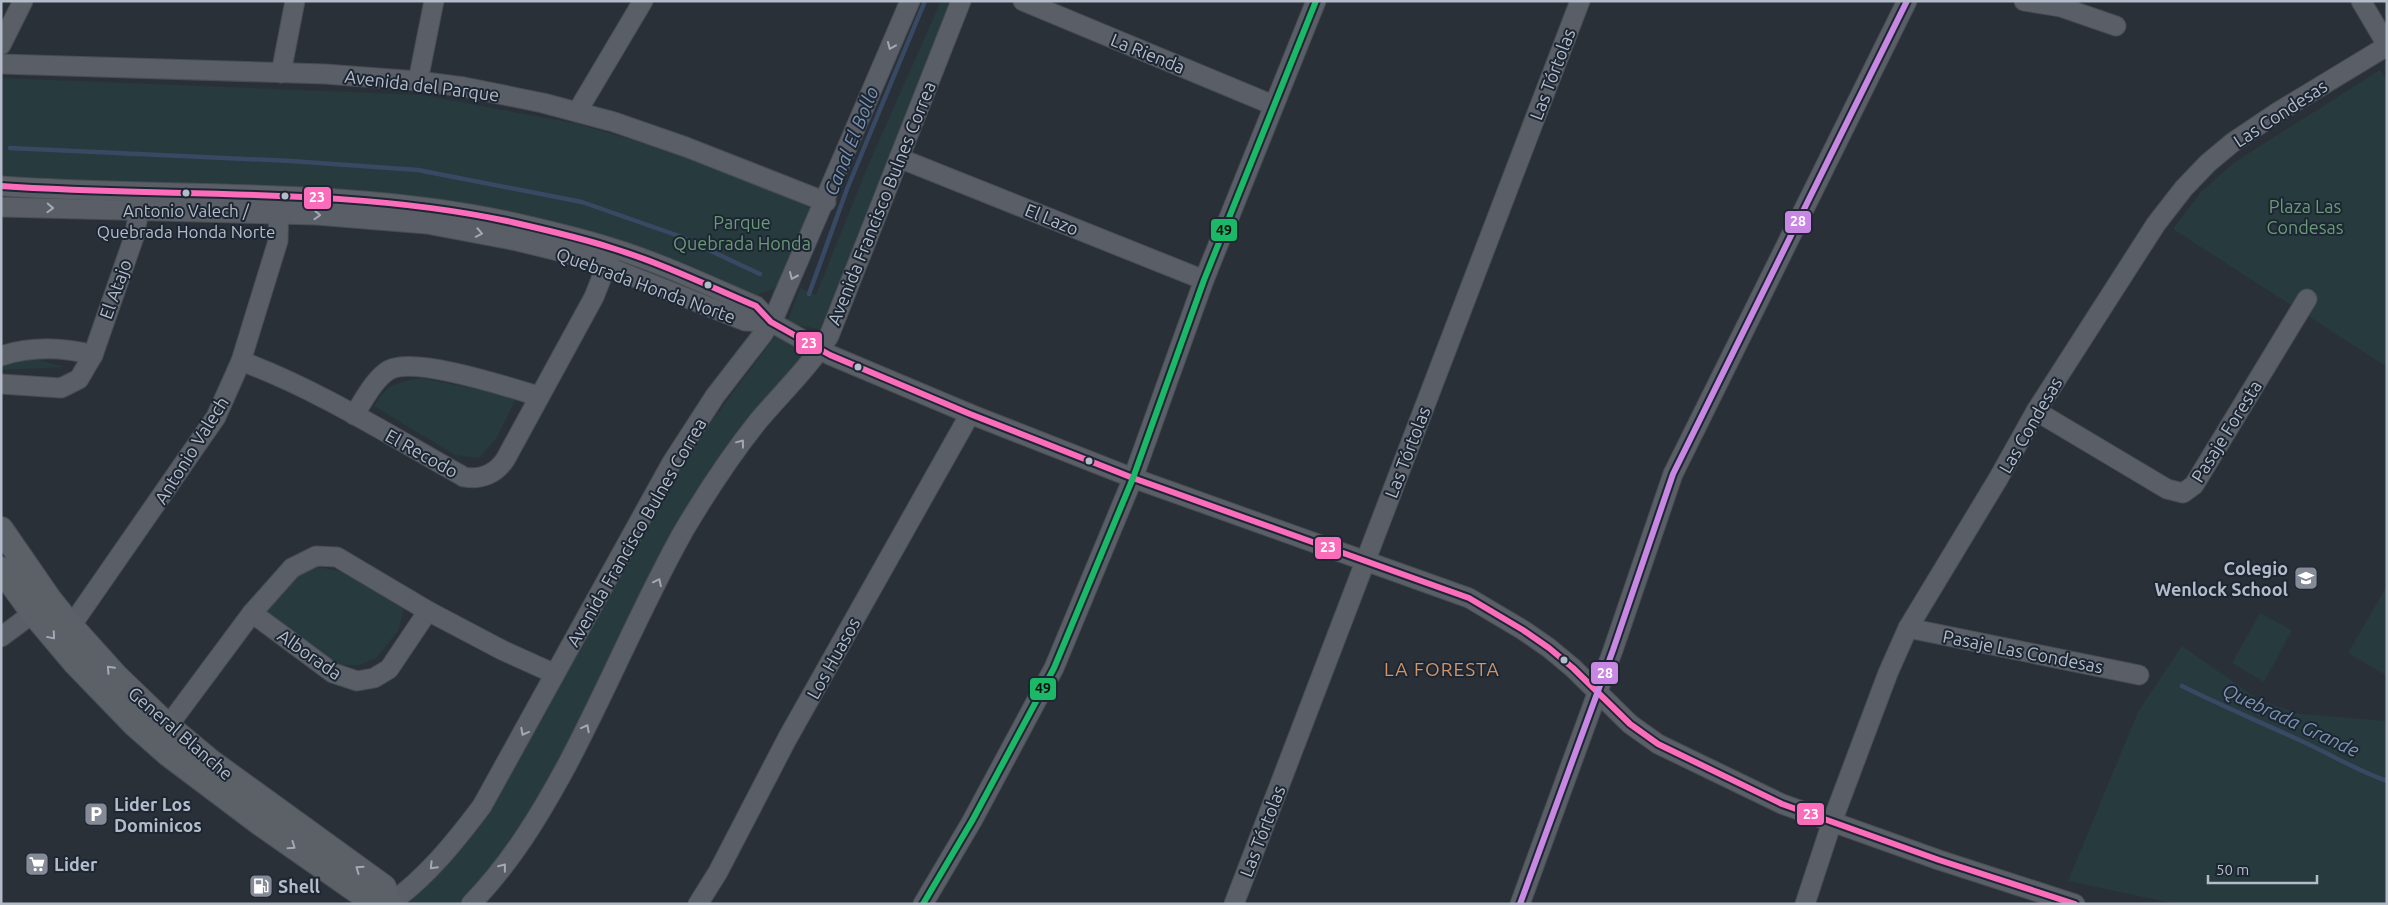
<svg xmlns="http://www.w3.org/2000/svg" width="2388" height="905" viewBox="0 0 2388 905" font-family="Ubuntu,sans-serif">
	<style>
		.green { fill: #273a3e }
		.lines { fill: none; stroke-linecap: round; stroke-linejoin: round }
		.stream { stroke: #384963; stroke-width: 4.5 }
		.minor-casing { stroke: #484c53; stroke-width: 21 }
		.major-casing { stroke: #484c55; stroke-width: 26 }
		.minor { stroke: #5a5e66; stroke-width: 19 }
		.major { stroke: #5c6168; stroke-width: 24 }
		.bus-1-casing { stroke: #1d2633; stroke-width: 10 }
		.bus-2-casing { stroke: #1d2633; stroke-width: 10 }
		.bus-3-casing { stroke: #1d2633; stroke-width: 10 }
		.bus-1 { stroke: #fb6dba; stroke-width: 6 }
		.bus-2 { stroke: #1ab867; stroke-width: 6 }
		.bus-3 { stroke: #c787e3; stroke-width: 6 }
		.oneway { stroke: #a2a9b5 }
		.oneway2 { stroke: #a2aab6 }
		.bus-dot { fill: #b4bcc9; stroke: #1d2633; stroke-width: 2 }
		.labels { text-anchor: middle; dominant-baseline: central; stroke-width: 4; stroke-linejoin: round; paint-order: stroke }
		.bus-label { font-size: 17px; fill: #b4bcc9; stroke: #1d2633 }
		.street-label { font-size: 18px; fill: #b4bcc9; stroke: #1d2633 }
		.park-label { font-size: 18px; fill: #6b9a76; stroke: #1d2633 }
		.poi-label { font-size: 18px; font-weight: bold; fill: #b4bcc9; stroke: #1d2633; text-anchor: start }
		.water-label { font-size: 19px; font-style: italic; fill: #7c92b1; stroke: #1d2633 }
		.neighbourhood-label { font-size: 19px; letter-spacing: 1px; fill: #d59563; stroke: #1d2633 }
		.line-badge { stroke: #1d2633; stroke-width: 2 }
		.badge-label { font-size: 14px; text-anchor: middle; font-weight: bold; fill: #fff }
		.pale-badge-label { font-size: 14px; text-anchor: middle; font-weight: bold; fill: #111 }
	</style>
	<rect width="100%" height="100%" fill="#2a3038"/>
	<!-- green -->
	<g class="green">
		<path d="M941,1H959L823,330L787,323L800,288L816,295L867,168Z"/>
		<path d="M2380,70L2387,81V367L2173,229L2202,191L2235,162Z"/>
		<path d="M1,78L423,95L578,124L683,155L813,204L778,287L757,295L638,248L546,220L409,195L325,189L1,182Z"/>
		<path d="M775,336L808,355L762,410L584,718L521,834L477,892L461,904H398L422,890L486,818L655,504L695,444Z"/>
		<path d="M28,357L64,367L1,370V362Z"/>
		<path d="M420,378L517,397L496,439L479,458L455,455L374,406C388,383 395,384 420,378Z"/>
		<path d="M319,567L344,572L404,609L398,631L376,658L359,665H341L261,616L295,576Z"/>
		<path d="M2387,586V676L2348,653Z"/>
		<path d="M2260,613L2292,630L2264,682L2232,663Z"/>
		<path d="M2182,646L2259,700L2300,714L2387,721V904H2176L2068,881L2138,712Z"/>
	</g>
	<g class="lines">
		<!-- stream -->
		<g class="stream">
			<path d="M10,148L291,161L418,170L582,202L679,236L760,274"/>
			<path d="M809,294L847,189L925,1"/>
			<path d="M2182,686C2220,705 2258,721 2297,739C2327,752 2355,770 2387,781"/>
		</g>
		<!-- minor casing -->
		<g class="minor-casing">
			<g id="minor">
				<path d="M1023,1L1273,105"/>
				<path d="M2024,1L2061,7L2116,26"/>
				<path d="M2361,1L2387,45"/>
				<path d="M1,45L23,1"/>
				<path d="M1,64L325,74L418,81L464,87L543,103L614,122L686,147L826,202"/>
				<path d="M281,73L295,1"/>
				<path d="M418,81L434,1"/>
				<path d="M577,112L643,1"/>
				<path d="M899,158L1204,280"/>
				<path d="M1,186C169,198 342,186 507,221C542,229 578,237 612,248C661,263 709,286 756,306L771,322L830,355L970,414L1133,478L1469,598L1523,630L1549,648L1573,668L1630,724L1658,744L1782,804L1939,860L2075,904"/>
				<path d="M1,207L316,215L427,224L517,241L562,252L606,266L745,321L771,322"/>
				<path d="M1,356C30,346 64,347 93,355"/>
				<path d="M241,361C319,390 391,436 464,477C481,480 495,474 505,460L594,297L611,254"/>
				<path d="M1,384L61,388L79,379L93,355L134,237L139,211L138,199"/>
				<path d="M2036,411L2167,489L2183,493L2194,485L2307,299"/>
				<path d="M354,415C364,400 374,379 389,370C415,356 508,387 538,396"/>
				<path d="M252,613L333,673L357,681L374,678L389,669L428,611"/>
				<path d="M71,626L216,417L241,361L278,241L279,203"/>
				<path d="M1908,628L2139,675"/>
				<path d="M1,637L44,605"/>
				<path d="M168,726L252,613L292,568L316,556L337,557L428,611L502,650L555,674"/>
				<path d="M389,904C426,878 455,842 482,806L671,464L715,396L763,334L776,313L910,1"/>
				<path d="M471,904C511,863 540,815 567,765C608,688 641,607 683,532C706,493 731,455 759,420C783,392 809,367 829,336L961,1"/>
				<path d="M698,904L718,872L787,739L970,414"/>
				<path d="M923,904L972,821L1054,668L1133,478L1204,280L1316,1"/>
				<path d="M1234,904L1580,1"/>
				<path d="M1520,904L1613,650L1673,474L1907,1"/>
				<path d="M1805,904L1832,822L1888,673L1908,628L1998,479L2036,411L2156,224L2184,188L2208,163L2232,143L2278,112L2387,46"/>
			</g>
		</g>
		<!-- major casing -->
		<g class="major-casing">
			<g id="major">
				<path d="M1,529L50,600L71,626L116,676L168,726L210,761L384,887L389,904"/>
				<path d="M1,569L33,613L76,664L134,724L168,754L261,824L367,898L390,904"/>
			</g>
		</g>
		<!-- minor -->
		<use href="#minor" class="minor"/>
		<!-- major -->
		<use href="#major" class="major"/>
		<!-- bus-1 casing -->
		<g class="bus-1-casing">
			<path id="bus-1" d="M1,186C169,198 342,186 507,221C542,229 578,237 612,248C661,263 709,286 756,306L771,322L830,355L970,414L1133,478L1469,598L1523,630L1549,648L1573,668L1630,724L1658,744L1782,804L1939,860L2075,904"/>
		</g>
		<!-- bus-2 casing -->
		<g class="bus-2-casing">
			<path id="bus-2" d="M923,904L972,821L1054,668L1133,478L1204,280L1316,1"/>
		</g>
		<!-- bus-3 casing -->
		<g class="bus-3-casing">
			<path id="bus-3" d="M1520,904L1613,650L1673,474L1907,1"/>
		</g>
		<!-- bus-1 -->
		<use href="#bus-1" class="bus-1"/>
		<!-- bus-2 -->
		<use href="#bus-2" class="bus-2"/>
		<!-- bus-3 -->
		<use href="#bus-3" class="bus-3"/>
	</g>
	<!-- one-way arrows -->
	<defs><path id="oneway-chevron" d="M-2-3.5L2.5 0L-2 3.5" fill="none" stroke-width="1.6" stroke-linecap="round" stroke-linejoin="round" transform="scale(1.25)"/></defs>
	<g class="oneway">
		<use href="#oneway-chevron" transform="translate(891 46) rotate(113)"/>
		<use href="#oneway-chevron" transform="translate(50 208) rotate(2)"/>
		<use href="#oneway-chevron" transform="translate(317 215) rotate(2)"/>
		<use href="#oneway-chevron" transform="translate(479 233) rotate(11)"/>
		<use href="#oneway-chevron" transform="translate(793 276) rotate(114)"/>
		<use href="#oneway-chevron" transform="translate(741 443) rotate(-53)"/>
		<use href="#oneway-chevron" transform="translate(658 582) rotate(-64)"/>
		<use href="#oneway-chevron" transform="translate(586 728) rotate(-62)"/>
		<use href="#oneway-chevron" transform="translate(524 732) rotate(118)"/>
		<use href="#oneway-chevron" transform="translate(433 866) rotate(134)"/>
		<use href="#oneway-chevron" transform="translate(503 867) rotate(-51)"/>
	</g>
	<g class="oneway2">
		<use href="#oneway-chevron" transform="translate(52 636) rotate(50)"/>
		<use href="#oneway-chevron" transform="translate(110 669) rotate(-133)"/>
		<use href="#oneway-chevron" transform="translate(292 846) rotate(35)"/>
		<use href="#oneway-chevron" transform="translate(359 869) rotate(-145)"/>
	</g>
	<!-- icons -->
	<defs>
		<g id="school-square" transform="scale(1.25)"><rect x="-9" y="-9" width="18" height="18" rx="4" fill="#848b96" stroke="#1d2633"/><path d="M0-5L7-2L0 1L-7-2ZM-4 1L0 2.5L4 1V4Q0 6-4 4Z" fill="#fff"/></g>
		<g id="parking-square" transform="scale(1.25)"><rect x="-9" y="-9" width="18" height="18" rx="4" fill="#848b96" stroke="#1d2633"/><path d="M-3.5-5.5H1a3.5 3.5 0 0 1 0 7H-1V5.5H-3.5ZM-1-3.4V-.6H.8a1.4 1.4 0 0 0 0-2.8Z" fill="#fff"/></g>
		<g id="supermarket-square" transform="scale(1.25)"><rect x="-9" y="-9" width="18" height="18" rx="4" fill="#848b96" stroke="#1d2633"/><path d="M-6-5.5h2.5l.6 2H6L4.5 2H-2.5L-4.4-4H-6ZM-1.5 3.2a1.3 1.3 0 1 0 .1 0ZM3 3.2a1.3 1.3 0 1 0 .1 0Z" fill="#fff"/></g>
		<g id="fuel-square" transform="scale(1.25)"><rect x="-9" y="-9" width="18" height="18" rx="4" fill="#848b96" stroke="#1d2633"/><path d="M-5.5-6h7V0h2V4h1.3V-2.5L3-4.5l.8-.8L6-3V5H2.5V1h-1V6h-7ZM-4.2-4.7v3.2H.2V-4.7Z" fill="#fff"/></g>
	</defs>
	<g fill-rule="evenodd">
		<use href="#school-square" x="2306" y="578"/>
		<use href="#parking-square" x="96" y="814"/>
		<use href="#supermarket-square" x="37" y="864"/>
		<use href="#fuel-square" x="261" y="886"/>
	</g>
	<!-- markers -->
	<g class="bus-dot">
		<circle cx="186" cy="193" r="4.5"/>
		<circle cx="285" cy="196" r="4.5"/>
		<circle cx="708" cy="285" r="4.5"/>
		<circle cx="858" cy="367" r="4.5"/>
		<circle cx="1089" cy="461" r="4.5"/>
		<circle cx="1564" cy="660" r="4.5"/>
	</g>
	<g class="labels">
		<!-- bus labels -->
		<g class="bus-label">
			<text x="186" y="210">Antonio Valech /<tspan x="186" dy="21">Quebrada Honda Norte</tspan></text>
		</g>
		<!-- street labels -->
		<g class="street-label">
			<text transform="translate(1148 53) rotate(22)">La Rienda</text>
			<text transform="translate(1552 74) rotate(-69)">Las Tórtolas</text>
			<text transform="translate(422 85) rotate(7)">Avenida del Parque</text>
			<text transform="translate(2280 113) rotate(-33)">Las Condesas</text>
			<text transform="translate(881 203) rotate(-68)">Avenida Francisco Bulnes Correa</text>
			<text transform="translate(1052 219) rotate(22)">El Lazo</text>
			<text transform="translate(646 285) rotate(20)">Quebrada Honda Norte</text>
			<text transform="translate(115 289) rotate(-70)">El Atajo</text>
			<text transform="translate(2030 425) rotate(-60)">Las Condesas</text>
			<text transform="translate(2226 431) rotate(-58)">Pasaje Foresta</text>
			<text transform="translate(191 450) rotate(-58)">Antonio Valech</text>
			<text transform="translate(1407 452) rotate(-69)">Las Tórtolas</text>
			<text transform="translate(422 453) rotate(29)">El Recodo</text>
			<text transform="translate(636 532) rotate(-60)">Avenida Francisco Bulnes Correa</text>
			<text transform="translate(2023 651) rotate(11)">Pasaje Las Condesas</text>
			<text transform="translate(310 654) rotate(35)">Alborada</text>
			<text transform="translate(833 658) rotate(-61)">Los Huasos</text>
			<text transform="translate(181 733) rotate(41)">General Blanche</text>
			<text transform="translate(1262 831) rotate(-69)">Las Tórtolas</text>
		</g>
		<!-- park labels -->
		<g class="park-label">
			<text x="2305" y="206">Plaza Las<tspan x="2305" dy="21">Condesas</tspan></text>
			<text x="742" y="222">Parque<tspan x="742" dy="21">Quebrada Honda</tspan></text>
		</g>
		<!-- poi labels -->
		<g class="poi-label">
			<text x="2288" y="568" text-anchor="end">Colegio<tspan x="2288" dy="21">Wenlock School</tspan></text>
			<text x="114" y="804">Lider Los<tspan x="114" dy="21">Dominicos</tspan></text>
			<text x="54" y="864">Lider</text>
			<text x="278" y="886">Shell</text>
		</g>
		<!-- water labels -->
		<g class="water-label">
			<text transform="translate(851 141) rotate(-68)">Canal El Bollo</text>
			<text transform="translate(2291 720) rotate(25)">Quebrada Grande</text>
		</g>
		<!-- neighbourhood labels -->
		<g class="neighbourhood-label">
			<text x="1442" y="669">LA FORESTA</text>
		</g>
	</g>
	<g class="line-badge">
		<rect x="303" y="186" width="29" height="24" rx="5" fill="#fb6dba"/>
		<rect x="1784" y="210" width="28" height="24" rx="5" fill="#c787e3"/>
		<rect x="1210" y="218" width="28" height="24" rx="5" fill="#1ab867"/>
		<rect x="795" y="331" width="28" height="24" rx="5" fill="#fb6dba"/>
		<rect x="1314" y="536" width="28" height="24" rx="5" fill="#fb6dba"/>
		<rect x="1590" y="661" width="29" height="24" rx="5" fill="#c787e3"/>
		<rect x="1029" y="677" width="28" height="24" rx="5" fill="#1ab867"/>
		<rect x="1796" y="802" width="29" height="24" rx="5" fill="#fb6dba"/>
	</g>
	<g class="badge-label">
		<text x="317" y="202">23</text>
		<text x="1798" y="226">28</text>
		<text x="809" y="348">23</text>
		<text x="1328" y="552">23</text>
		<text x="1605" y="678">28</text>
		<text x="1811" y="819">23</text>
	</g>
	<g class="pale-badge-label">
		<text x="1224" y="235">49</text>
		<text x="1043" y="693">49</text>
	</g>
	<!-- border -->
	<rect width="2388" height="905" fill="none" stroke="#b4bcc9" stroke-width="5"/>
	<!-- scale -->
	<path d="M2208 875v8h109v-8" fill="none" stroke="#b4bcc9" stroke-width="2.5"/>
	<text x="2216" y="875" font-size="15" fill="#b4bcc9" stroke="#1d2633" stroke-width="4" paint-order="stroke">50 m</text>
</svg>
